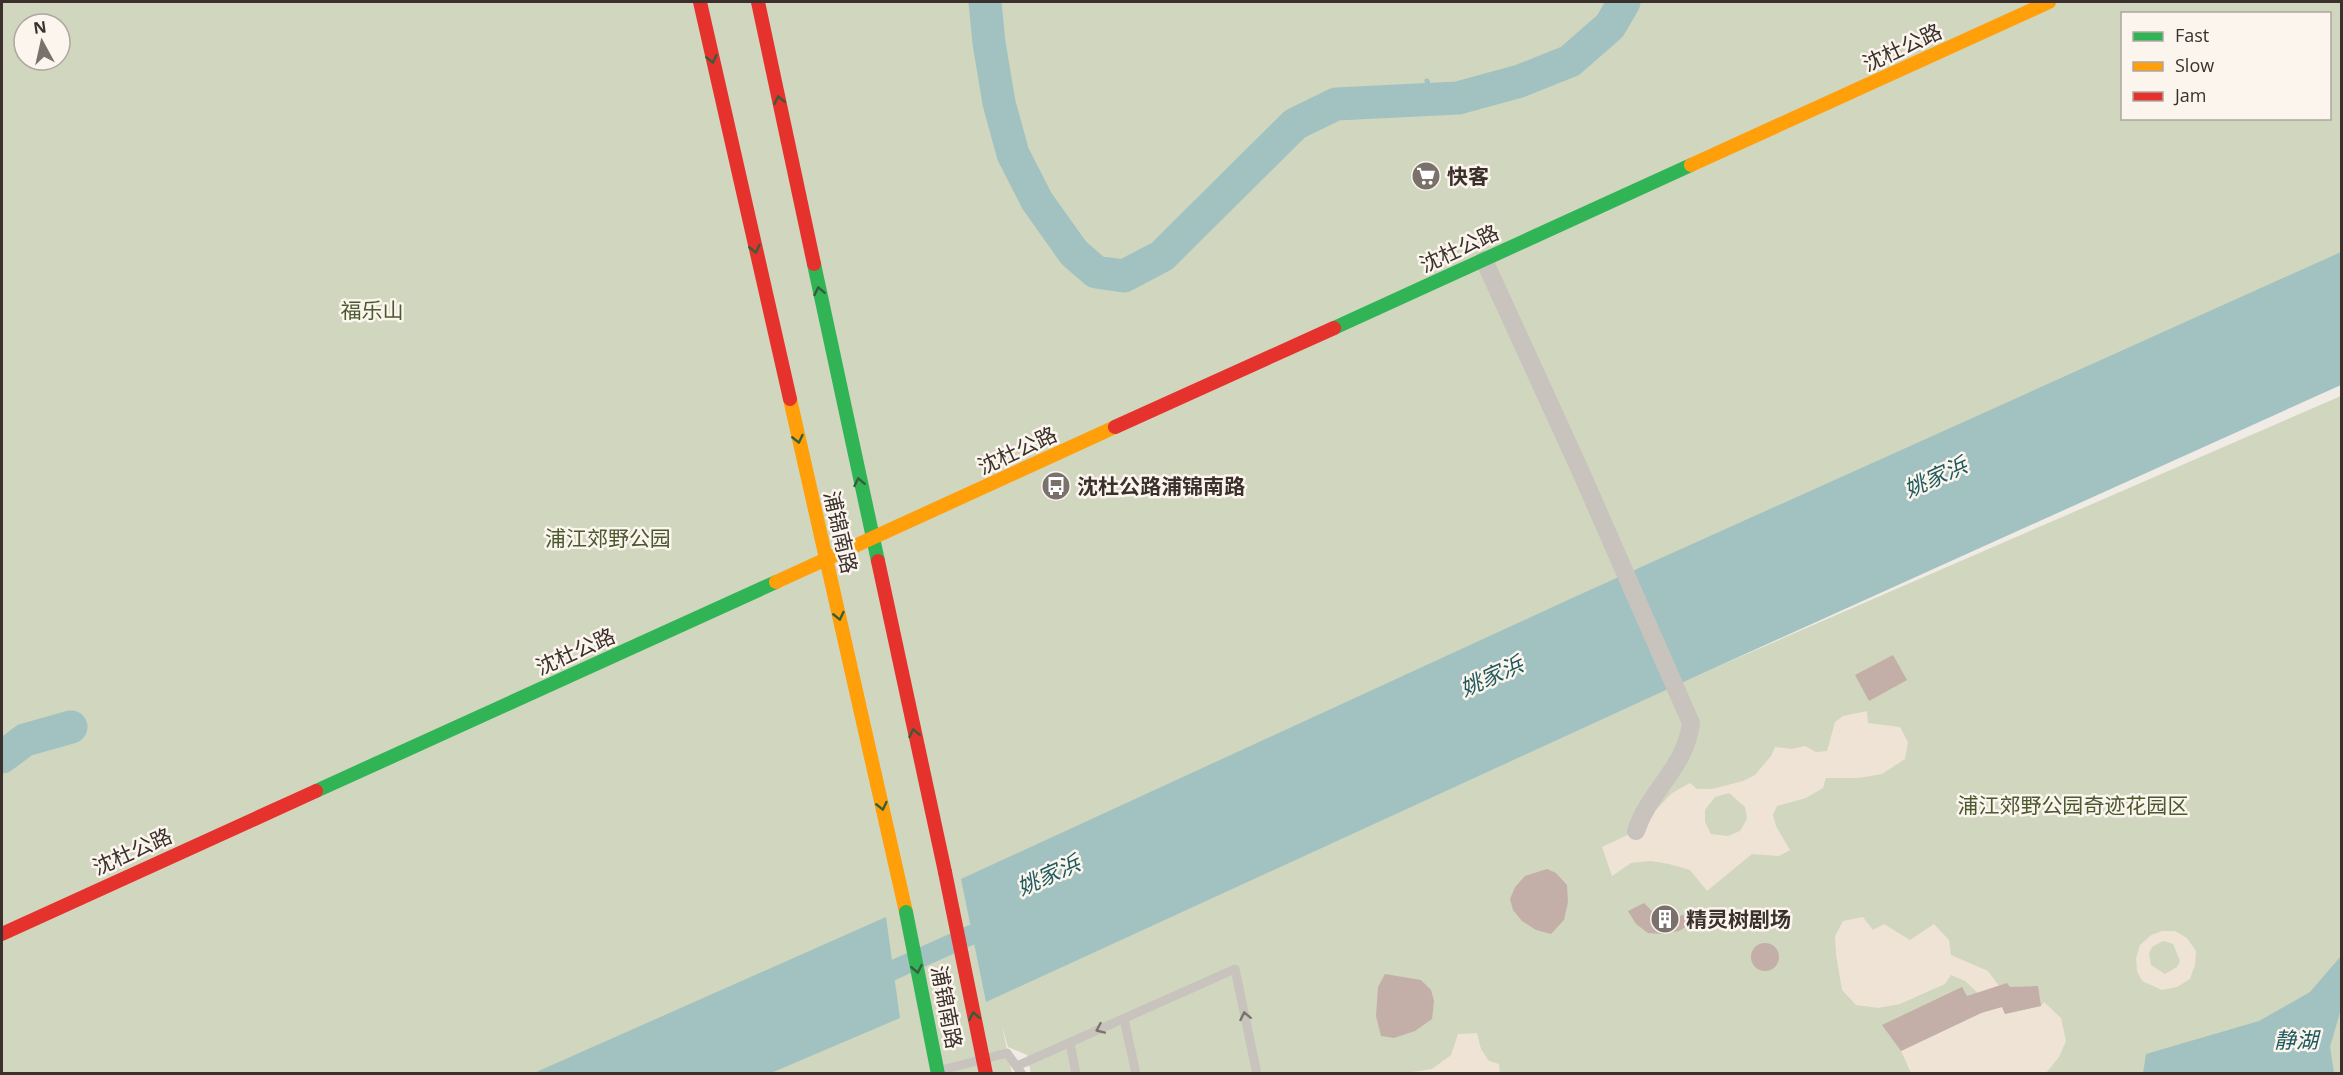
<svg xmlns="http://www.w3.org/2000/svg" width="2343" height="1075" viewBox="0 0 2343 1075" font-family="'Open Sans','Noto Sans SC',sans-serif">
	<style>
		.green { fill: #d1d6bf; fill-rule: evenodd }
		.plaza { fill: #eee3d5; fill-rule: evenodd }
		.water { fill: #a1c2c1 }
		.lines { fill: none; stroke-linecap: round; stroke-linejoin: round }
		.stream { stroke: #a1c2c1; stroke-width: 5 }
		.canal { stroke: #a1c2c1; stroke-width: 20 }
		.river { stroke: #a1c2c1; stroke-width: 33 }
		.building { fill: #c3afa7 }
		.lane { stroke: #c9c3be; stroke-width: 9 }
		.street { stroke: #c9c3be; stroke-width: 18 }
		.fast { stroke: #30b455; stroke-width: 14 }
		.slow { stroke: #ff9f0a; stroke-width: 14 }
		.jam { stroke: #e5322d; stroke-width: 14 }
		.fast-bridge { stroke: #30b455; stroke-width: 14 }
		.jam-bridge { stroke: #e5322d; stroke-width: 14 }
		.oneway { stroke: #375e3a }
		.oneway2 { stroke: #7b726d }
		.labels { text-anchor: middle; dominant-baseline: central; stroke-width: 5; stroke-linejoin: round; paint-order: stroke }
		.street-label { font-size: 21px; fill: #3b302b; stroke: #fbf5ee }
		.poi-label { font-size: 21px; font-weight: bold; fill: #3b302b; stroke: #fbf5ee; text-anchor: start }
		.park-label { font-size: 21px; fill: #4a5a2e; stroke: #fbf5ee }
		.water-label { font-size: 22px; font-style: italic; fill: #1f5a5e; stroke: #fbf5ee }
	</style>
	<rect width="100%" height="100%" fill="#f0ebe5"/>
	<!-- green -->
	<path class="green" d="M2,2H2341V370L1124,938L1712,669L2341,396V1073L1031,1074L1027,1055L1008,1047L1002,1026L1012,1073L2,1074ZM2122,14H2330V118H2122ZM24,24H60V60H24Z"/>
	<!-- plaza -->
	<g class="plaza">
		<path d="M1867,711L1868,723L1900,727L1908,742L1905,759L1882,774L1859,778H1826L1823,788L1806,798L1777,806L1773,815L1776,826L1790,850L1779,856L1752,854L1707,891L1690,870L1669,864L1651,861L1631,863L1612,876L1602,847L1636,831L1672,793L1690,783L1697,789H1712L1743,781L1755,775L1771,756L1775,747L1792,749L1805,746L1816,752L1827,751L1835,722L1843,716ZM1729,793L1745,807L1747,819L1740,831L1728,836L1711,834L1705,822V810L1715,797Z"/>
		<path d="M1863,917L1873,930L1884,924L1910,940L1934,924L1949,940L1951,955L1988,971L1999,986L1978,993L1965,981L1951,975L1945,984L1900,1004L1878,1008L1856,1005L1842,990L1836,954L1835,936L1843,921Z"/>
		<path d="M2162,931H2175L2187,938L2196,951L2195,965L2190,979L2177,987L2162,990L2142,981L2137,971L2136,958L2140,945L2151,935ZM2163,941L2173,944L2180,961L2177,967L2165,974L2151,965L2149,954L2152,947Z"/>
		<path d="M2044,1002L2061,1018L2066,1041L2059,1057L2046,1073H1911L1901,1051L1986,1011L2002,1007L2005,1014L2041,1006Z"/>
		<path d="M1477,1033L1481,1049L1489,1061L1499,1064L1500,1073H1404L1432,1069L1451,1055L1458,1034Z"/>
	</g>
	<!-- water -->
	<g class="water">
		<path d="M2341,252V385L1712,669L986,1002L961,879L1570,599Z"/>
		<path d="M886,917L900,1018L771,1073H534Z"/>
		<path d="M2341,956V1009L2330,1047L2334,1073H2143L2146,1054L2259,1021L2310,992Z"/>
	</g>
	<g class="lines">
		<!-- stream -->
		<path class="stream" d="M1427,81L1432,100"/>
		<!-- canal -->
		<path class="canal" d="M869,981L971,935"/>
		<!-- river -->
		<g class="river">
			<path d="M985,2L989,43L999,103L1013,154L1037,201L1074,253L1096,272L1124,276L1162,256L1295,124L1336,104L1458,98L1520,81L1570,61L1610,26L1624,2"/>
			<path d="M2,757L25,740L71,727"/>
		</g>
	</g>
	<!-- building -->
	<g class="building">
		<path d="M1893,655L1907,680L1869,701L1855,675Z"/>
		<path d="M1547,869L1556,873L1567,885L1568,902L1564,920L1551,934L1536,930L1522,921L1513,910L1510,899L1515,887L1525,876Z"/>
		<path d="M1644,903L1658,917L1670,918L1710,909L1711,912L1679,931L1662,934L1648,933L1636,924L1628,911Z"/>
		<circle cx="1765" cy="957" r="14"/>
		<path d="M1385,974L1421,980L1431,990L1434,1001L1432,1019L1415,1031L1394,1038L1381,1036L1376,1016L1378,987Z"/>
		<path d="M2007,983L2010,987L2038,986L2041,1006L2005,1014L2002,1007L1981,1013L1901,1051L1882,1025L1962,987L1967,996Z"/>
	</g>
	<g class="lines">
		<!-- lane -->
		<g class="lane">
			<path d="M1124,1019L1136,1074"/>
			<path d="M1070,1043L1076,1074"/>
			<path d="M1017,1066L1235,969L1257,1074"/>
			<path d="M938,1071L1007,1053L1022,1074"/>
		</g>
		<!-- street -->
		<path class="street" d="M1484,260L1580,470L1691,723C1685,769 1650,789 1636,831"/>
		<!-- fast -->
		<g class="fast">
			<path d="M814,264L878,561"/>
			<path d="M1334,328L1691,165"/>
			<path d="M316,791L776,582"/>
		</g>
		<!-- slow -->
		<g class="slow">
			<path d="M1691,165L2049,2"/>
			<path d="M790,399L906,912"/>
			<path d="M776,582L1115,427"/>
		</g>
		<!-- jam -->
		<g class="jam">
			<path d="M700,2L790,399"/>
			<path d="M758,2L814,264"/>
			<path d="M1115,427L1334,328"/>
			<path d="M878,561L945,872"/>
			<path d="M2,934L316,791"/>
		</g>
		<!-- fast-bridge -->
		<path class="fast-bridge" d="M906,912L938,1074"/>
		<!-- jam-bridge -->
		<path class="jam-bridge" d="M945,872L986,1074"/>
	</g>
	<!-- one-way arrows -->
	<defs><path id="oneway-chevron" d="M-2-3.5L2.5 0L-2 3.5" fill="none" stroke-width="1.6" stroke-linecap="round" stroke-linejoin="round" transform="scale(1.5)"/></defs>
	<g class="oneway">
		<use href="#oneway-chevron" transform="translate(712 59) rotate(78)"/>
		<use href="#oneway-chevron" transform="translate(779 100) rotate(-102)"/>
		<use href="#oneway-chevron" transform="translate(755 249) rotate(77)"/>
		<use href="#oneway-chevron" transform="translate(819 291) rotate(-102)"/>
		<use href="#oneway-chevron" transform="translate(798 439) rotate(77)"/>
		<use href="#oneway-chevron" transform="translate(859 482) rotate(-102)"/>
		<use href="#oneway-chevron" transform="translate(839 616) rotate(77)"/>
		<use href="#oneway-chevron" transform="translate(914 733) rotate(-102)"/>
		<use href="#oneway-chevron" transform="translate(882 806) rotate(77)"/>
		<use href="#oneway-chevron" transform="translate(917 969) rotate(79)"/>
		<use href="#oneway-chevron" transform="translate(974 1016) rotate(-101)"/>
	</g>
	<g class="oneway2">
		<use href="#oneway-chevron" transform="translate(1245 1016) rotate(-102)"/>
		<use href="#oneway-chevron" transform="translate(1100 1029) rotate(156)"/>
	</g>
	<!-- icons -->
	<defs>
		<g id="supermarket-disc" transform="scale(1.5)"><circle r="9.5" fill="#7a716c" stroke="#fbf5ee"/><path d="M-6-5.5h2.5l.6 2H6L4.5 2H-2.5L-4.4-4H-6ZM-1.5 3.2a1.3 1.3 0 1 0 .1 0ZM3 3.2a1.3 1.3 0 1 0 .1 0Z" fill="#fff"/></g>
		<g id="bus-disc" transform="scale(1.5)"><circle r="9.5" fill="#7a716c" stroke="#fbf5ee"/><path d="M-5-6H5V4H4V6H2V4H-2V6H-4V4H-5ZM-3.5-4V0h7V-4ZM-3.5 1.2v1.5H-2V1.2ZM2 1.2v1.5H3.5V1.2Z" fill="#fff"/></g>
		<g id="building-disc" transform="scale(1.5)"><circle r="9.5" fill="#7a716c" stroke="#fbf5ee"/><path d="M-4-6H4V6H1V3H-1V6H-4ZM-2.5-4.3h1.7v1.8h-1.7ZM.8-4.3h1.7v1.8H.8ZM-2.5-1h1.7V.8h-1.7ZM.8-1h1.7V.8H.8Z" fill="#fff"/></g>
	</defs>
	<g fill-rule="evenodd">
		<use href="#supermarket-disc" x="1426" y="176"/>
		<use href="#bus-disc" x="1056" y="486"/>
		<use href="#building-disc" x="1665" y="919"/>
	</g>
	<g class="labels">
		<!-- street labels -->
		<g class="street-label">
			<text transform="translate(1902 47) rotate(-25)">沈杜公路</text>
			<text transform="translate(1459 248) rotate(-25)">沈杜公路</text>
			<text transform="translate(1017 450) rotate(-25)">沈杜公路</text>
			<text transform="translate(841 532) rotate(77)">浦锦南路</text>
			<text transform="translate(575 651) rotate(-24)">沈杜公路</text>
			<text transform="translate(132 851) rotate(-24)">沈杜公路</text>
			<text transform="translate(947 1007) rotate(79)">浦锦南路</text>
		</g>
		<!-- poi labels -->
		<g class="poi-label">
			<text x="1447" y="176">快客</text>
			<text x="1077" y="486">沈杜公路浦锦南路</text>
			<text x="1686" y="919">精灵树剧场</text>
		</g>
		<!-- park labels -->
		<g class="park-label">
			<text x="372" y="310">福乐山</text>
			<text x="608" y="538">浦江郊野公园</text>
			<text x="2073" y="805">浦江郊野公园奇迹花园区</text>
		</g>
		<!-- water labels -->
		<g class="water-label">
			<text transform="translate(1935 476) rotate(-24)">姚家浜</text>
			<text transform="translate(1491 675) rotate(-24)">姚家浜</text>
			<text transform="translate(1048 874) rotate(-24)">姚家浜</text>
			<text x="2296" y="1039">静湖</text>
		</g>
	</g>
	<!-- border -->
	<rect width="2343" height="1075" fill="none" stroke="#3b302b" stroke-width="6"/>
	<!-- legend -->
	<rect x="2121" y="12" width="210" height="108" fill="#fbf5ee" stroke="#aea6a0" stroke-width="1.5"/>
	<rect x="2133" y="32" width="30" height="9" fill="#30b455" stroke="#aea6a0" stroke-width="1.5"/>
	<text x="2175" y="42" font-size="18" fill="#3b302b">Fast</text>
	<rect x="2133" y="62" width="30" height="9" fill="#ff9f0a" stroke="#aea6a0" stroke-width="1.5"/>
	<text x="2175" y="72" font-size="18" fill="#3b302b">Slow</text>
	<rect x="2133" y="92" width="30" height="9" fill="#e5322d" stroke="#aea6a0" stroke-width="1.5"/>
	<text x="2175" y="102" font-size="18" fill="#3b302b">Jam</text>
	<!-- north arrow -->
	<g transform="translate(42 42) rotate(352)"><circle r="28" fill="#fbf5ee" stroke="#aea6a0" stroke-width="1.5"/>
	<path d="M0-4.5L10 22L0 15L-10 22Z" fill="#7a716c"/>
	<text y="-9" font-size="16" font-weight="bold" text-anchor="middle" fill="#3b302b">N</text>
	</g>
</svg>
